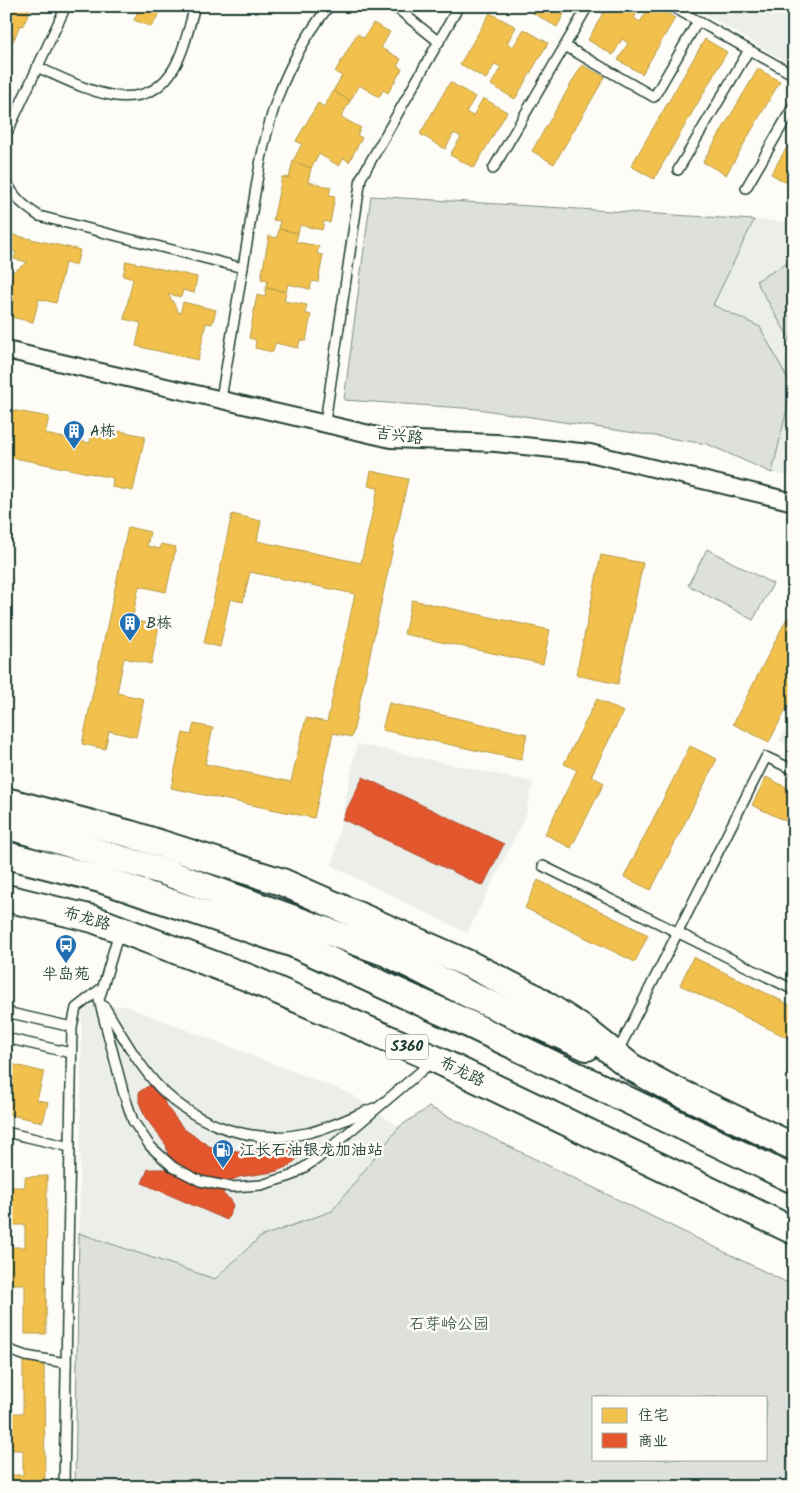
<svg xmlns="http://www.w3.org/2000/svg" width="800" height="1493" viewBox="0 0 800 1493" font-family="Kalam,'LXGW WenKai TC',sans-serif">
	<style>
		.built { fill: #eceee9 }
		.green { fill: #dde0db; stroke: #7e8e88; fill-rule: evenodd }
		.homes { fill: #f2c14e; stroke: #b39946 }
		.shops { fill: #e4572e; stroke: #a94f30 }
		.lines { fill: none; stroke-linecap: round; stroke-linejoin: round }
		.service-casing { stroke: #1f3d34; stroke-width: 12 }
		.minor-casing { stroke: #1f3d34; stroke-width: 20 }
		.primary-casing { stroke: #1f3d34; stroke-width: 30 }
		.service { stroke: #fdfcf7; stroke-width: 9 }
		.minor { stroke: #fdfcf7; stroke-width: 16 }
		.primary { stroke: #fdfcf7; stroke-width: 26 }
		.labels { text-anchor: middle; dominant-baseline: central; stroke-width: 5; stroke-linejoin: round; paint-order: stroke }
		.shield { fill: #fdfcf7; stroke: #62766e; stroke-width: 1 }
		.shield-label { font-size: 15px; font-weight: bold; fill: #1f3d34 }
		.poi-label { font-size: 16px; fill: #1f3d34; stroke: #fdfcf7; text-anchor: start }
		.street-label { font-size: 16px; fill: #1f3d34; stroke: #fdfcf7 }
		.park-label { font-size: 16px; fill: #455e55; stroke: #fdfcf7 }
	</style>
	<rect width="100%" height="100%" fill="#fdfcf7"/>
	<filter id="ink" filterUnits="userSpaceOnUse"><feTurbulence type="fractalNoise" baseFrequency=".02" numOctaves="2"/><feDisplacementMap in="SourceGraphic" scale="10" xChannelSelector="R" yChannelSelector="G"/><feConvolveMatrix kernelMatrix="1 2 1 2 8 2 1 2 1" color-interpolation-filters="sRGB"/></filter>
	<g filter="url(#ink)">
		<!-- built -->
		<g class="built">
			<path d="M692,6H794V66L772,54Z"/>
			<path d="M754,220L794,222V477L772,473L792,387L713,305Z"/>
			<path d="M794,712V748L779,741Z"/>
			<path d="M357,744L533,782L525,817L467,933L332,866Z"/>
			<path d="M82,1006H125L351,1094L399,1127L332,1211L260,1237L215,1279L79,1233Z"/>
		</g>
		<!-- green -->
		<g class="green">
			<path d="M371,196L754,220L713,305L760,327L792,387L772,473L707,444L478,409L344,400Z"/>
			<path d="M786,264L794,277L793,345L756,281Z"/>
			<path d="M707,549L773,584L753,620L688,585Z"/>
			<path d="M429,1107L794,1286V1487H75L79,1233L215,1279L260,1237L332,1211L399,1127ZM594,1397H766V1459H594Z"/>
		</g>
		<!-- homes -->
		<g class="homes">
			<path d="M6,6H32L23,26L20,25L15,37L6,33Z"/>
			<path d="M133,6H164L151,27L134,20L139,9Z"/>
			<path d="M536,6H568L557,27L533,13Z"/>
			<path d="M607,6H641L634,18L640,22L650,6H655L675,18L642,74L618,60L628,43L622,39L613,55L588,40Z"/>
			<path d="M490,13L516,27L507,43L513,47L524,29L548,43L515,99L491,85L501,67L495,64L486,79L460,64Z"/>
			<path d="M373,23L390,32L381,48L401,59L397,66L402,69L388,93L383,90L379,97L359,85L350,101L333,91L342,76L335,72L357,34L364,38Z"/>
			<path d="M6,33L15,37L10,48L13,49L6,64Z"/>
			<path d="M705,39L727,52L654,179L631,166Z"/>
			<path d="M582,65L605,77L554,164L532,151Z"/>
			<path d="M758,69L780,81L726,175L703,162Z"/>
			<path d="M450,82L475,97L466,112L473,116L483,98L507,112L474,168L450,155L461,137L454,133L445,149L420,134Z"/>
			<path d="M333,91L350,101L341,117L361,128L357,135L362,138L349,162L344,158L339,166L319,154L311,168L293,161L302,144L296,141L318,103L324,107Z"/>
			<path d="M794,135V187L771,174Z"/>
			<path d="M293,161L311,168L308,182L331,187L329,195L335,196L330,223L324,221L322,230L300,225L298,233L279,229L280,221L273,220L282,177L289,178Z"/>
			<path d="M279,229L298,233L296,242L319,246L317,254L323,255L318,282L312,281L310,289L288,284L286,292L266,288L268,280L261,279L269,236L277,238Z"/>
			<path d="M9,234L80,250L76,266L65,263L56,303L39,299L33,322L6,316V262L11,263L8,275L28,262L14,259L16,252L6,250Z"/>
			<path d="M126,261L197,277L194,293L183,290L181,297L168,294L180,314L183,302L216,310L212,324L206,323L198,360L136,346L141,323L124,319L133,279L123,276Z"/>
			<path d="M266,288L286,292L284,301L307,305L305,313L311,315L306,341L300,340L298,348L275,343L273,352L255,348L256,340L249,338L257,295L265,297Z"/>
			<path d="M6,409L49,417L45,434L90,443L93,426L145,436L133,491L112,487L113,478L10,457L8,466L6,465Z"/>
			<path d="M371,471L408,479L352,737L333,733L314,818L171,788L183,733L191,735L194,724L213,728L205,764L291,782L306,718L327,722L355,594L250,572L243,602L230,599L220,647L204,643L232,514L261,521L257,541L361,563L378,488L368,486Z"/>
			<path d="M128,527L150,532L147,546L160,549L161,544L176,547L166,592L139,586L132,620L159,626L151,664L124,658L117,693L144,699L136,737L109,731L105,749L82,744Z"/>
			<path d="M601,555L643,563L618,684L576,675Z"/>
			<path d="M412,600L550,630L543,664L404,634Z"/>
			<path d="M787,618L794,621V694L769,742L733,724Z"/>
			<path d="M597,699L623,712L591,776L604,783L571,848L545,834L577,770L564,764Z"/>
			<path d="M389,703L527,734L521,760L382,730Z"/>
			<path d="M690,746L717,759L651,890L624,877Z"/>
			<path d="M766,777L794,791V825L752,805Z"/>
			<path d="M538,880L648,935L635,962L525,908Z"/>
			<path d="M693,957L794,1007V1041L680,985Z"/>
			<path d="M7,1063L44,1072L37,1100L48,1102L43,1122L6,1114Z"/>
			<path d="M47,1176L46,1334H25V1284H6V1247H25V1225H6V1187H25V1177Z"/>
			<path d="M23,1362H44L45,1487H6V1475H23V1450H6V1413H23Z"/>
		</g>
		<!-- shops -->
		<g class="shops">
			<path d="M363,777L504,844L483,886L342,819Z"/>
			<path d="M148,1086H153L161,1092L166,1106L184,1129L209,1146L223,1150L253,1152L286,1144L295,1149L297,1159L289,1166L274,1172L239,1177L230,1181L223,1194L231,1200L233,1206L227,1220L142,1183L148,1169H165L169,1160L166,1145L145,1117L139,1102V1092Z"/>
		</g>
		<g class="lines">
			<!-- service casing -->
			<g class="service-casing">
				<g id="service">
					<path d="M394,6L439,42"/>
					<path d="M671,6L794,75"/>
					<path d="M565,46L654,97L698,21"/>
					<path d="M37,67C79,85 142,123 174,68C185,49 189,26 195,6"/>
					<path d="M6,135L66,6"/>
					<path d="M493,169L588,6"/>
					<path d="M678,170L749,50"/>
					<path d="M6,180C13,197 24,206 39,216L243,268"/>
					<path d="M746,188L794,105"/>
					<path d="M221,399C230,345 239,291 248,237C263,144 269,83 329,6"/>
					<path d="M325,422L361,178L459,6"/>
					<path d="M543,866L794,990"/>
					<path d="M119,932L99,1000L123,1091L133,1121L150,1146L173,1167L200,1181L231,1187L261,1185L291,1176L317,1159L433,1061"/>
					<path d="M104,1006C121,1033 138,1065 160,1088C198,1126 253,1145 307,1133C330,1128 353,1116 374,1108"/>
					<path d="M6,1012L72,1027"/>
					<path d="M6,1038L71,1053"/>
					<path d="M617,1053L766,757L794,770"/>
					<path d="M6,1132L70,1147"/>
					<path d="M6,1349L26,1356L66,1363"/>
					<path d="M64,1487L72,1027L76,1008L103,987"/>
				</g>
			</g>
			<!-- minor casing -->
			<g class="minor-casing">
				<path id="minor" d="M6,350L391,439L496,443L590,453L794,502"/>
			</g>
			<!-- primary casing -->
			<g class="primary-casing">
				<g id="primary">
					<path d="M6,801L130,834L282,882L471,965L532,996L586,1031L631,1067L664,1085L794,1147"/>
					<path d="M6,825L165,872L387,953L472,996L587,1047"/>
					<path d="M6,855L100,879L294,944L473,1026L794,1180"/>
					<path d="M6,898L93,919L249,978L435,1059L794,1231"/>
				</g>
			</g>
			<!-- service -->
			<use href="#service" class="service"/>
			<!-- minor -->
			<use href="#minor" class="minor"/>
			<!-- primary -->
			<use href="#primary" class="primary"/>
		</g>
	</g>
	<!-- icons -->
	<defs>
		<g id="building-pin" transform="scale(1.125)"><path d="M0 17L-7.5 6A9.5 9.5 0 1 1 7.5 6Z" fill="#1f6fb2" stroke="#fdfcf7"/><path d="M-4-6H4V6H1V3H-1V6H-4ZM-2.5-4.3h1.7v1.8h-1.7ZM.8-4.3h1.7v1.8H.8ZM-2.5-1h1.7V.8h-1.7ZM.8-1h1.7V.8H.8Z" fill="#fff"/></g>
		<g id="bus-pin" transform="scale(1.125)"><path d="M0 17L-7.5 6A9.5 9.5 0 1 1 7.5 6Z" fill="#1f6fb2" stroke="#fdfcf7"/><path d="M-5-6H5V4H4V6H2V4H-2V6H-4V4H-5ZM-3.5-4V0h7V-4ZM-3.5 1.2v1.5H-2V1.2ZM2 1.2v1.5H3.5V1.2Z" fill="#fff"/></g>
		<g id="fuel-pin" transform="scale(1.125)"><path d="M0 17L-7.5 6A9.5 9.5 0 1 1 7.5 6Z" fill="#1f6fb2" stroke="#fdfcf7"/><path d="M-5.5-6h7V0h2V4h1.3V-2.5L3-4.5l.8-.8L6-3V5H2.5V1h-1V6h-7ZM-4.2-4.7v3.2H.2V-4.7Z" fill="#fff"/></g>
	</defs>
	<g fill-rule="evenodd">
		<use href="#building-pin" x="74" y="431"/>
		<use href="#building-pin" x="130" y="623"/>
		<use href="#bus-pin" x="66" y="945"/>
		<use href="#fuel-pin" x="223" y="1150"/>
	</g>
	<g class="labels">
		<!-- shield labels -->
		<rect class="shield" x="386" y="1034.5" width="42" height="25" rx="4"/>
		<g class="shield-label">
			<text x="407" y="1047">S360</text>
		</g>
		<!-- poi labels -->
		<g class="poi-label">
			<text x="90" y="431">A栋</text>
			<text x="146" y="623">B栋</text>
			<text x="66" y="974" text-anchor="middle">半岛苑</text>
			<text x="239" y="1150">江长石油银龙加油站</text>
		</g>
		<!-- street labels -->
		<g class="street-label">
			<text transform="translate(399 436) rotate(7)">吉兴路</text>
			<text transform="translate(87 919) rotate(16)">布龙路</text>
			<text transform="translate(462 1072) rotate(26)">布龙路</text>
		</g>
		<!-- park labels -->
		<g class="park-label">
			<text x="449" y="1324">石芽岭公园</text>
		</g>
	</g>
	<!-- margin -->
	<rect width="800" height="1493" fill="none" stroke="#fdfcf7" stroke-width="25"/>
	<rect x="12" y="12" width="775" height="1468" fill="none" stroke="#1f3d34" stroke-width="2" filter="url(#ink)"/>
	<!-- legend -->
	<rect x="592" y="1396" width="175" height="65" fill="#fdfcf7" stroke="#a4b0a9"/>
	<rect x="602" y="1408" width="25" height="15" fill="#f2c14e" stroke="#a4b0a9"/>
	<text x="638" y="1420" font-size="15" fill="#1f3d34">住宅</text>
	<rect x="602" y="1433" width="25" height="15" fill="#e4572e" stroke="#a4b0a9"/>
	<text x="638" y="1446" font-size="15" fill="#1f3d34">商业</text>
</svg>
